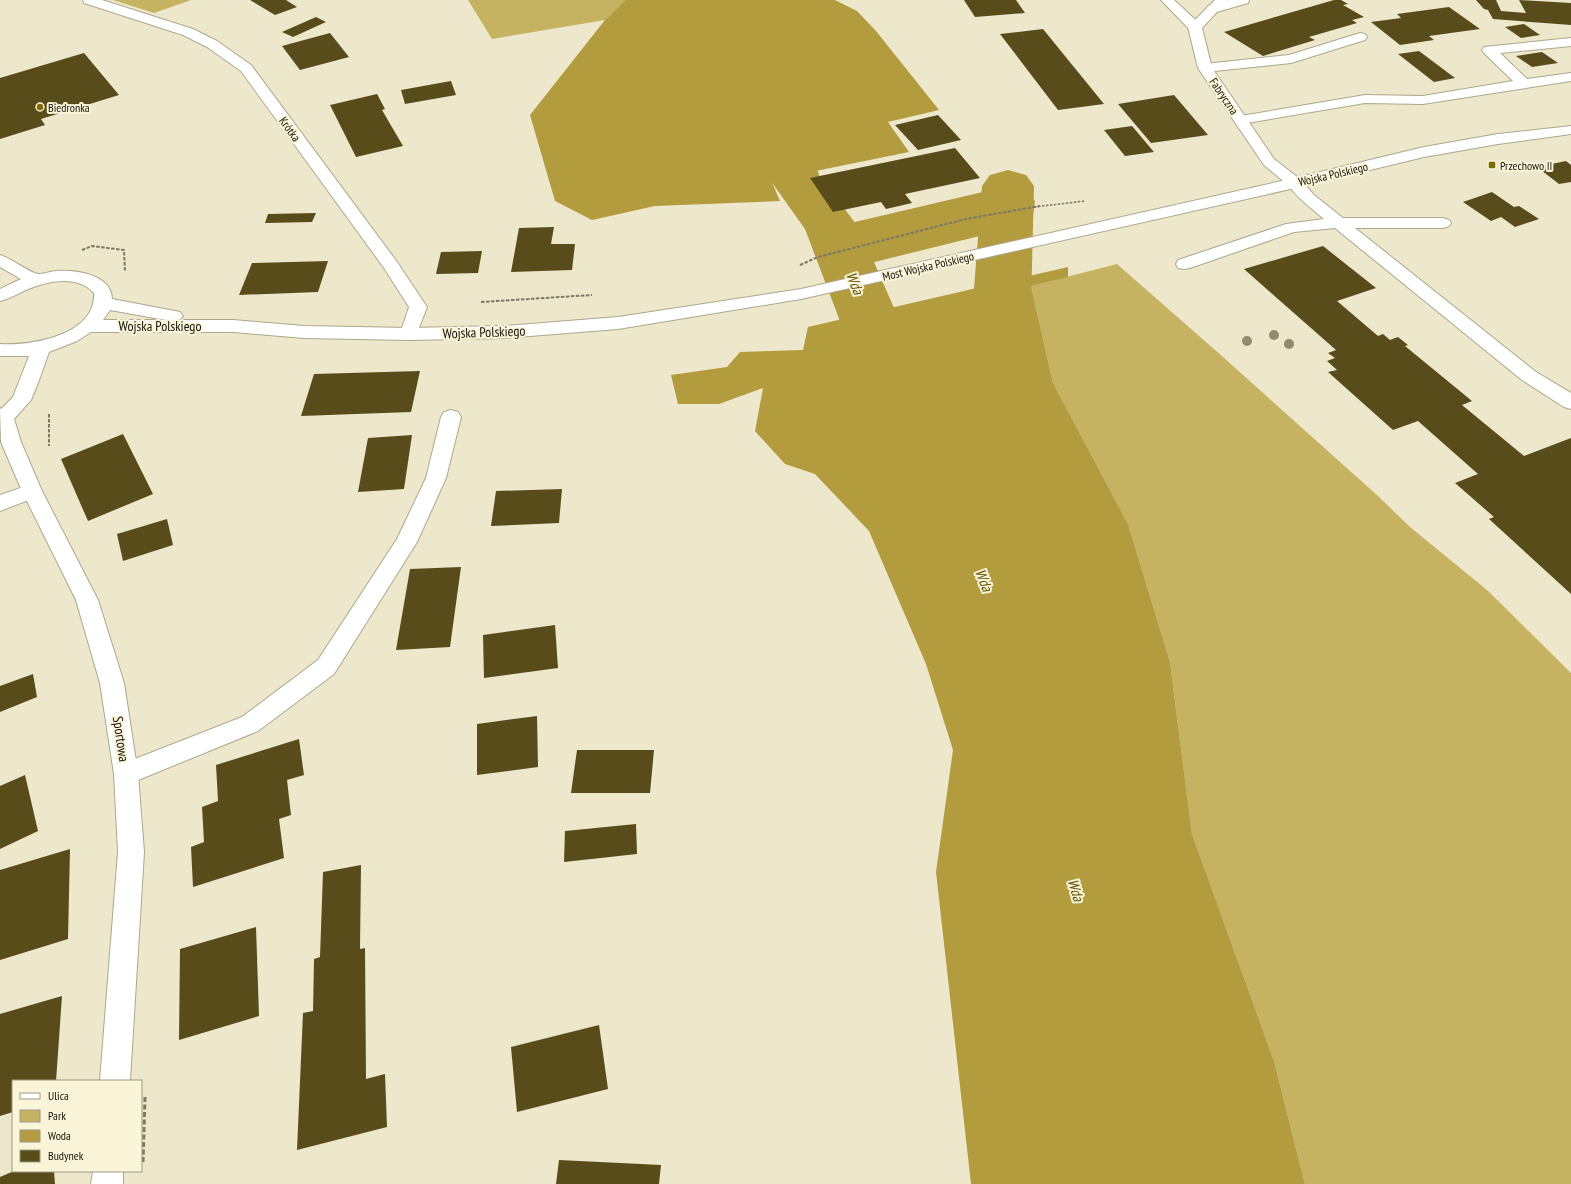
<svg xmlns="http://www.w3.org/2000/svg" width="1571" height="1184" viewBox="0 0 1571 1184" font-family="'PT Sans Narrow',sans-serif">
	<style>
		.green { fill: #c6b362 }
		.water { fill: #b29c3e }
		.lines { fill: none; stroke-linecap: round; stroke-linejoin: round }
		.river { fill: #b29c3e; fill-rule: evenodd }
		.building { fill: #574c1a }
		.service-casing { stroke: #ada78d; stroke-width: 2 }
		.minor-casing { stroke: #ada78d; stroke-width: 2 }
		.tertiary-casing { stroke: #ada78d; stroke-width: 2 }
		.path-far2 { stroke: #7d7967; stroke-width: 1.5; stroke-dasharray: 2.5 1.5; stroke-linecap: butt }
		.path-far1 { stroke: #7d7967; stroke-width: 2; stroke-dasharray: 3.5 1.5; stroke-linecap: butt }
		.path { stroke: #7d7967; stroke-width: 3; stroke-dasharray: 5 2.5; stroke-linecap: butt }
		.service { fill: #fff; fill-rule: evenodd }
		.minor { fill: #fff; fill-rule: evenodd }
		.tertiary { fill: #fff; fill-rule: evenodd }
		.tree { fill: #938c6a }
		.poi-dot { fill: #806c06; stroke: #faf4d8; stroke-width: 1.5 }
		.labels { text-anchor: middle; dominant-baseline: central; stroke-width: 4; stroke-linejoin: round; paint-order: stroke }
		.far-street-label { font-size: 12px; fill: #15130a; stroke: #faf4d8 }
		.far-poi-label { font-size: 12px; fill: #15130a; stroke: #faf4d8; text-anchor: start }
		.street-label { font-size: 14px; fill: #15130a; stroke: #faf4d8 }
		.water-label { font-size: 15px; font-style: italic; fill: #5e4f02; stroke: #faf4d8 }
	</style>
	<rect width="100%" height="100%" fill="#ede7cb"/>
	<!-- green -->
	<g class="green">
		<path d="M113,0H191L154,13Z"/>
		<path d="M468,0H625L605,20L492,39Z"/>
		<path d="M1117,264L1223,357L1378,496L1410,527L1487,590L1571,673V1184H1305L1274,1061L1192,834L1170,662L1128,524L1053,383L1031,286Z"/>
	</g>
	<!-- water -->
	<g class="water">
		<path d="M625,0H835L857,11L876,31L939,110L888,122L909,152L771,180L780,201L655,206L592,220L555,201L530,115L605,20Z"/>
		<path d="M1017,184L1035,201L1032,223L834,272L812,232Z"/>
		<path d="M1068,267V277L1031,286L1053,383L1128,524L1170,662L1192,834L1274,1061L1305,1184H971L936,872L953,750L926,664L869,531L815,474L785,464L755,431L763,388L719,404H678L671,375L727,367L740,352L803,350L808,327Z"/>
	</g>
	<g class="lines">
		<!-- river -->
		<g class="river">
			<path d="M755,0H797L812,67L799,112L819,175L859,228L916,358L939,406L929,421L907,428L885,421L875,406L854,358L805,229L768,177L751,112L766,67Z"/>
			<path d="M1008,170L1026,175L1034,186L1031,305C1024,316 979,376 971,380C955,387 946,384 929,379L920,365L929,351L973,301L982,186L990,175Z"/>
		</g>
	</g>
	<!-- building -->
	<g class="building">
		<path d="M250,0H286L297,7L275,15Z"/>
		<path d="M964,0H1016L1025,13L975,17Z"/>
		<path d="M1334,0H1341L1348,4L1343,5L1364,17L1352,20L1357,23L1309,37L1315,40L1263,56L1224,32Z"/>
		<path d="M1476,0H1496L1501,11L1526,13L1519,0L1571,3V25L1493,19L1488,10L1484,9Z"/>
		<path d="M1449,7L1480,29L1429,36L1434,40L1400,45L1371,22L1401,18L1397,14Z"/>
		<path d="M316,17L326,22L293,37L282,32Z"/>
		<path d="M1524,24L1540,35L1521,38L1505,27Z"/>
		<path d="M1043,29L1104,104L1058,110L1000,34Z"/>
		<path d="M330,33L349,57L300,70L282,46Z"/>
		<path d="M1419,51L1455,78L1434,82L1398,54Z"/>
		<path d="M1542,52L1558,63L1532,67L1516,56Z"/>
		<path d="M84,53L119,95L41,119L45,125L0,139V78Z"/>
		<path d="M451,81L456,95L405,104L401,90Z"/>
		<path d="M377,94L385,109L382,110L403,146L356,157L330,105Z"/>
		<path d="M1174,95L1208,135L1151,143L1118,104Z"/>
		<path d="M938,115L961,140L918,150L895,125Z"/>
		<path d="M1132,126L1154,152L1125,156L1104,130Z"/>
		<path d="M955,148L980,178L905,194L912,203L886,209L881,202L833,212L810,178Z"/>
		<path d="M1566,161L1571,165V182L1559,184L1537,167Z"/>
		<path d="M1492,192L1514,207L1519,206L1539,219L1515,227L1501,217L1491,221L1463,202Z"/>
		<path d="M316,213L312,222L265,223L268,214Z"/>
		<path d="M554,227L551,244H575L572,270L511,272L519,228Z"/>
		<path d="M1323,246L1376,288L1337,301L1378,336L1383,334L1390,340L1398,337L1408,345L1405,346L1472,401L1462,405L1524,456L1571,438V594L1489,519L1494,517L1455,483L1478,474L1418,421L1393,430L1328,372L1337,370L1327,361L1335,358L1328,353L1336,350L1244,269Z"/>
		<path d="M482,251L478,273L436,274L441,252Z"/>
		<path d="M328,261L318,292L239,295L252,263Z"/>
		<path d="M420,371L411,412L301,416L314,374Z"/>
		<path d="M123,434L153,494L88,521L61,459Z"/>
		<path d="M412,435L404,489L358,492L368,438Z"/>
		<path d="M562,489L559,523L491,526L496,491Z"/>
		<path d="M167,519L173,545L123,561L117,534Z"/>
		<path d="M461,567L450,647L396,650L410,569Z"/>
		<path d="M555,625L558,668L484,678L483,635Z"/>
		<path d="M33,674L37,697L0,712V686Z"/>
		<path d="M537,716L538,767L477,775V724Z"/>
		<path d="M299,739L304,775L287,780L291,815L279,819L284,858L193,887L191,847L204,842L202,807L218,801L216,765Z"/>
		<path d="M577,750H654L650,793H571Z"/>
		<path d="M25,775L38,831L0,849V786Z"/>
		<path d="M636,824L637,854L564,862L565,831Z"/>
		<path d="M70,849L68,939L0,960V870Z"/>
		<path d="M361,865L360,949L365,948L366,1079L385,1074L387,1127L297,1150L303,1013L313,1011L314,959L320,957L323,872Z"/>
		<path d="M256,927L259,1016L179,1040L180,949Z"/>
		<path d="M62,996L56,1081H13V1112L0,1116V1014Z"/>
		<path d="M599,1025L608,1089L517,1112L511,1047Z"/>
		<path d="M559,1160L661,1165L659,1184H556Z"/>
		<path d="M14,1171H54L55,1184H0V1177Z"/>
	</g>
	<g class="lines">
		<!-- service casing -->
		<g class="service-casing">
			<g id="service">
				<path d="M1161,0H1174L1200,24L1202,27L1200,30H1190Z"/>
				<path d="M1229,0H1249L1248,3L1213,13L1208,12L1206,9L1208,6Z"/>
				<path d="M1360,33L1365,34L1367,37L1365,40L1291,63L1205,72L1200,71L1198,68L1200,65L1205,64L1289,55Z"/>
				<path d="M1571,38V46L1500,53L1527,79L1571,73V81L1423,104L1365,103L1241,124L1236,123L1234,120L1236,117L1241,116L1365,95L1423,96L1513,81L1484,53L1482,50L1484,47Z"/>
				<path d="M1295,178L1301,180L1314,195L1343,218H1443L1449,220L1451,223L1449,226L1443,228H1355L1536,372L1571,393V409L1564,407L1522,380L1335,228L1294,232L1190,268L1184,269L1178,268L1176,264L1178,260L1286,224L1324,219C1311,208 1297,198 1287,183L1289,180Z"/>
			</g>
		</g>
		<!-- minor casing -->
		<g class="minor-casing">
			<g id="minor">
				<path d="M83,0H102L193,29L217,41L251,65L397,262L427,307L415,338L409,340L403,338L400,334L409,307L384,268L241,71L207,47L183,35L84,3Z"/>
				<path d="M1215,0H1228L1202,28L1212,68L1274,159L1301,180L1303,183L1301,186L1295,188L1289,186L1264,165L1198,68L1188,27Z"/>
				<path d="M451,410L458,412L461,417L446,478L417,542L334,674L258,731L126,785L117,782L114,774L117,766L242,717L318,660L397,539L426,478L441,417L444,412Z"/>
				<path d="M32,484L39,486L42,491L39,496L0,511V495Z"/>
			</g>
		</g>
		<!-- tertiary casing -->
		<g class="tertiary-casing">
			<g id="tertiary">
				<path d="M1571,126V134L1498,144L1424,157L1295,188L801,299L618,329L504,338L409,340L304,338L233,332H91L77,341L49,352L38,383L31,400L14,419L21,442L42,491L98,600L124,683L138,774L144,852L130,1081H100L118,852L114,774L100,683L76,600L22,491L1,442L0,408L1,409L13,397L29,356H0V344C32,346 96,335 94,293C77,274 47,281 26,290C17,294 9,299 0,301V289L21,279L0,267V255C11,258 31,274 39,274C45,274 51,271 57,271C76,270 111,274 112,299L180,312L183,316L179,320H233L304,326L409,328L504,326L618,317L801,289L1295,178L1424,147L1498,134ZM110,310L166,320H103Z"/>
				<path d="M93,1171H123V1184H91Z"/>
			</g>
		</g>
		<!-- path-far2 -->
		<path class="path-far2" d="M1034,207L1085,201"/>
		<!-- path-far1 -->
		<g class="path-far1">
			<path d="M82,250L92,246L124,250L125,271"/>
			<path d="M800,265L818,257L966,219L1040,206"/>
			<path d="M481,302L592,295"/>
			<path d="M49,414V446"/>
		</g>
		<!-- path -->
		<path class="path" d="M143,1162L145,1097"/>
		<!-- service -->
		<use href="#service" class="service"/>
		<!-- minor -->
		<use href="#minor" class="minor"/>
		<!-- tertiary -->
		<use href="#tertiary" class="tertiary"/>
	</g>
	<!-- trees -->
	<g class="tree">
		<circle cx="1274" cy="335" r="5"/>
		<circle cx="1247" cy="341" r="5"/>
		<circle cx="1289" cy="344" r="5"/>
	</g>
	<!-- markers -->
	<g class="poi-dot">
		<circle cx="40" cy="107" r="4"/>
		<rect x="1488" y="161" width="8" height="8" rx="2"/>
	</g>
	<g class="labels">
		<!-- far-street labels -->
		<g class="far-street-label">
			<text transform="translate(1224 96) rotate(56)">Fabryczna</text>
			<text transform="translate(290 129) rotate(54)">Krótka</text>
			<text transform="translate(1333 174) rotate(-13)">Wojska Polskiego</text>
			<text transform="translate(928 266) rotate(-13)">Most Wojska Polskiego</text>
		</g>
		<!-- far-poi labels -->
		<g class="far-poi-label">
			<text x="48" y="107">Biedronka</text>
			<text x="1500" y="165">Przechowo II</text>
		</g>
		<!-- street labels -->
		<g class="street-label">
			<text x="160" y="326">Wojska Polskiego</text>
			<text transform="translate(484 332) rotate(-2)">Wojska Polskiego</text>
			<text transform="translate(121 739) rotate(82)">Sportowa</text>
		</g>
		<!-- water labels -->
		<g class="water-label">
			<text transform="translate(855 283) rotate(68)">Wda</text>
			<text transform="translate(984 580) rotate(68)">Wda</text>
			<text transform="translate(1076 890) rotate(74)">Wda</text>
		</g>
	</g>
	<!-- legend -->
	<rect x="12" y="1080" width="130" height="92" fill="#faf4d8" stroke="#9e9a86"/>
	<rect x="20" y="1093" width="20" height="6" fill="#ffffff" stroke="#9e9a86"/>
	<text x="48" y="1100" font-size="12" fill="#15130a">Ulica</text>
	<rect x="20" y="1110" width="20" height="12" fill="#c6b362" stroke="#9e9a86"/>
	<text x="48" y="1120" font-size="12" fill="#15130a">Park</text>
	<rect x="20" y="1130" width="20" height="12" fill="#b29c3e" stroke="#9e9a86"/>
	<text x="48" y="1140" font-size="12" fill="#15130a">Woda</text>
	<rect x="20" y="1150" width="20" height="12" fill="#574c1a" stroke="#9e9a86"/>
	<text x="48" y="1160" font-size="12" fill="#15130a">Budynek</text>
</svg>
